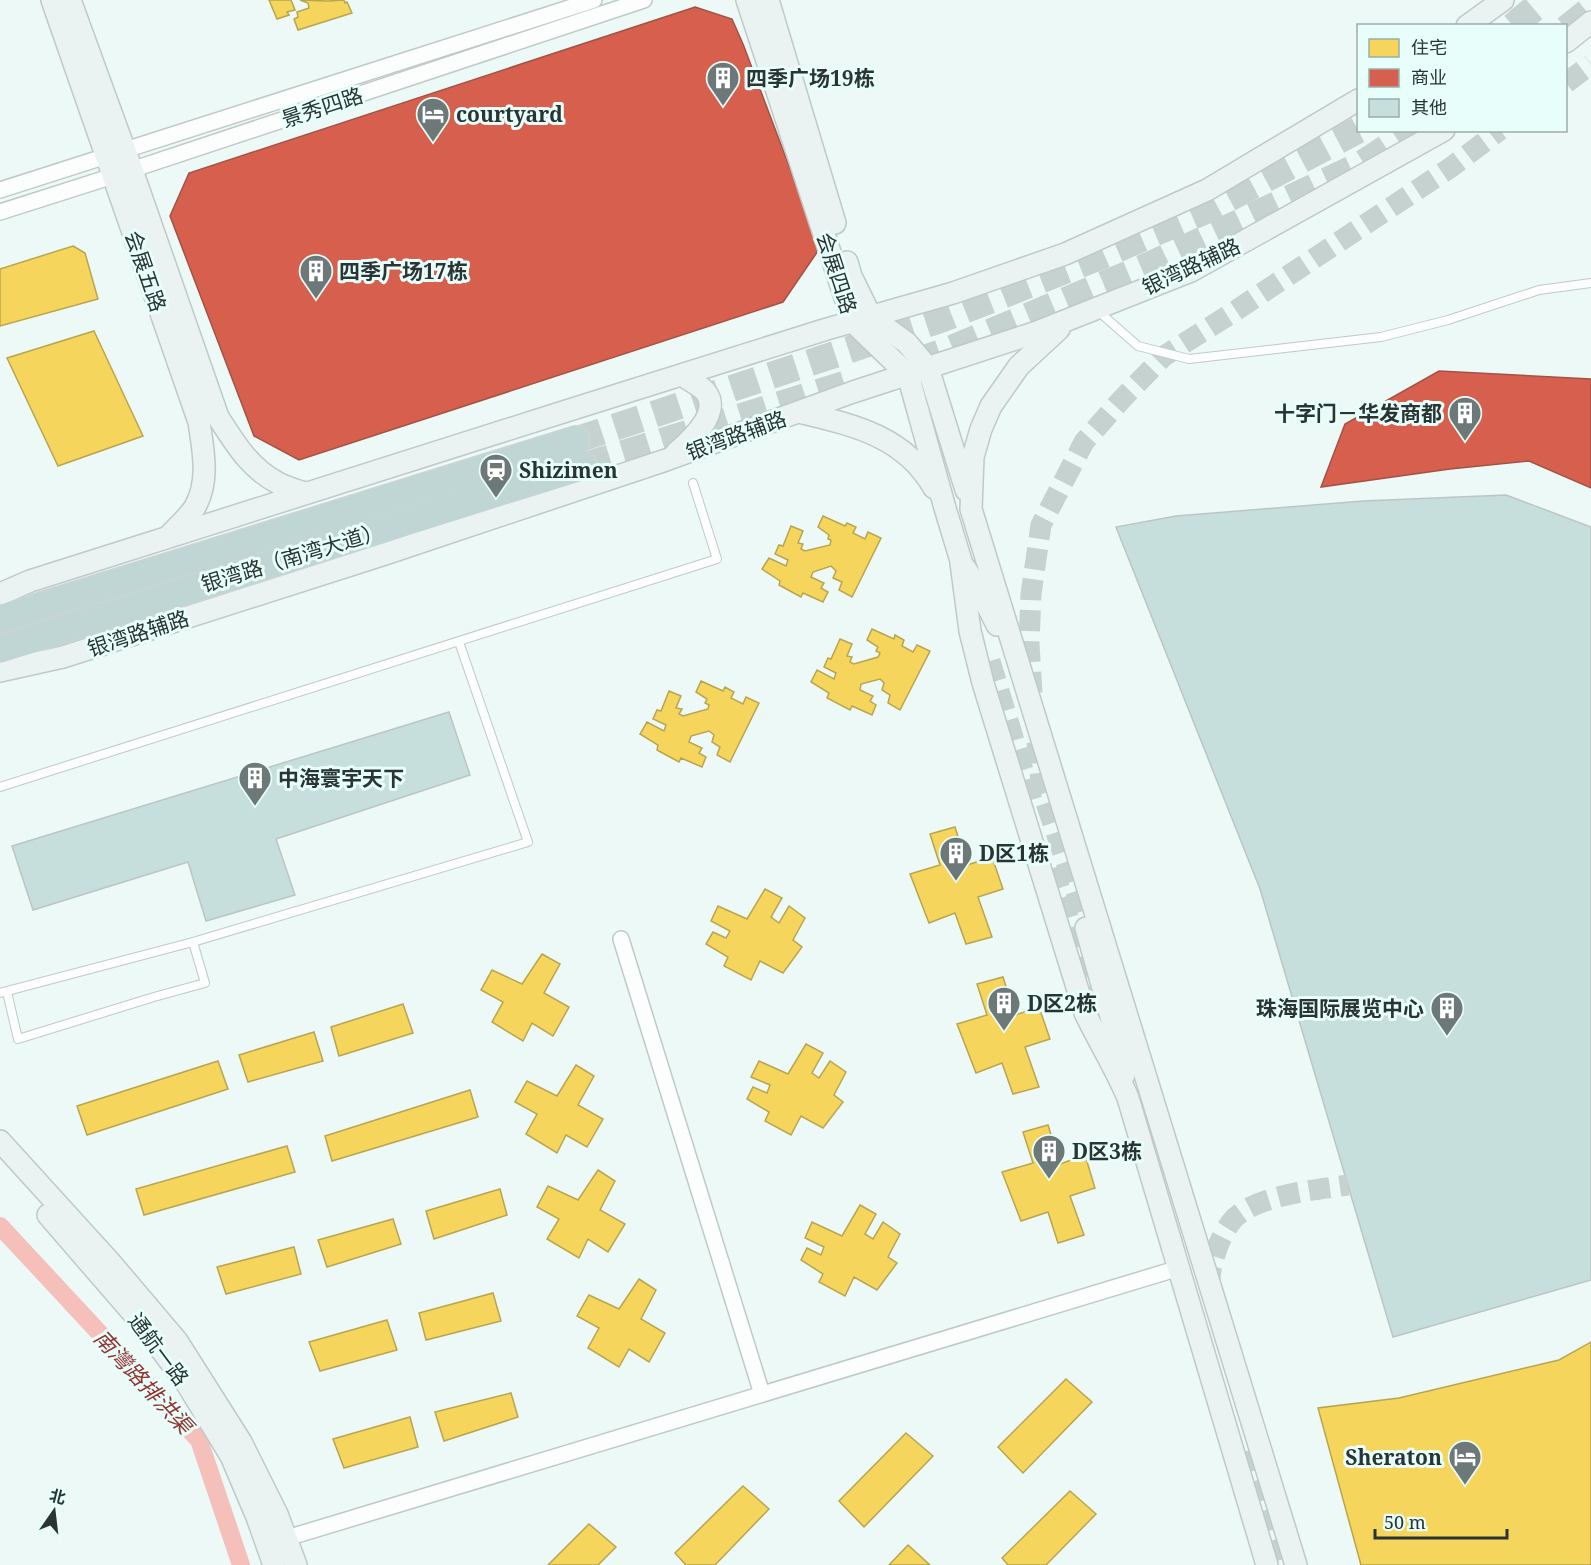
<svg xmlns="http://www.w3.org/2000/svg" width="1591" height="1565" viewBox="0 0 1591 1565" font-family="'Noto Serif','Noto Sans SC',serif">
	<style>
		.homes { fill: #f6d55c; stroke: #b8a550; stroke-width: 1.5 }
		.shops { fill: #d6604d; stroke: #a25345; stroke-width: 1.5 }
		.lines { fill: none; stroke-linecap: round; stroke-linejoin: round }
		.canal { stroke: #f4c0b9; stroke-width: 18 }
		.building { fill: #c6dfdc; stroke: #bbc6c4; stroke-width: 1.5 }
		.secondary-tunnel { stroke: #c5d2d0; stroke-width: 21; stroke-dasharray: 21 10; stroke-linecap: butt }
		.highway-tunnel { stroke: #c5d2d0; stroke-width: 27; stroke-dasharray: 27 14; stroke-linecap: butt }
		.lane-casing { stroke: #bfcac8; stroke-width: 10 }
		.street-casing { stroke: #bfcac8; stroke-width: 18 }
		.secondary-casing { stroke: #bfcac8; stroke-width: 24 }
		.highway-casing { stroke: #cdd4d3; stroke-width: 30 }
		.lane { stroke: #fcfefe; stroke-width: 8 }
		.street { stroke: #fcfefe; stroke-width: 15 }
		.secondary { stroke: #eaf2f2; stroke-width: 21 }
		.highway { stroke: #c0d6d5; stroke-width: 27 }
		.labels { text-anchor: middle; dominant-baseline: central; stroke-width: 6; stroke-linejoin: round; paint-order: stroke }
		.poi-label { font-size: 21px; font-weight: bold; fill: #293433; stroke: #e7fefb; text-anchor: start }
		.street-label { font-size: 21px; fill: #293433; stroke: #e7fefb }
		.water-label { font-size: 22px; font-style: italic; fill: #923431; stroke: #e7fefb }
	</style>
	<rect width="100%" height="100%" fill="#ecf9f7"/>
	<!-- homes -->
	<g class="homes">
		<path d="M269,0H291L295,10L287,12L289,15L277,19Z"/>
		<path d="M300,0L328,1L344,0L345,3L347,2L352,13L298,30L294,19L298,17L297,12L309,8L308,3Z"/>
		<path d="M722,60H726L732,74L743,110L728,141L669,160L641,104L640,99L665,90L683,121L686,123L704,119L706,115L695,81L703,78L700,69Z"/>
		<path d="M542,123H546L552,137L563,173L548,204L489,223L461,167L460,161L485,152L503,184L506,185L524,181L526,178L514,144L523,141L520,132Z"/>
		<path d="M73,246L85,253L98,299L0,326V269Z"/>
		<path d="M359,247L382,321L387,341L382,361L285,392L250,279Z"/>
		<path d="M94,331L143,436L58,466L7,358Z"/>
		<path d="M823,516L845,526L847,523L856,527L853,533L865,539L868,532L881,538L852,597L839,590L842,582L833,578L836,571L831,566L813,572L811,577L824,583L821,588L828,592L823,602L803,593L801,597L779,585L780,581L762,569L769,558L786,566L788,560L775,554L779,545L783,546L791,526L803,531L798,543L803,544L801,549L805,551L830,545L831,540L828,539L829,535L818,527Z"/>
		<path d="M872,629L894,639L895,635L904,640L902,646L913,652L917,645L930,651L900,710L888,703L890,695L882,690L884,683L880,679L861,684L860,690L873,696L870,701L876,705L872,715L852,706L850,710L827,698L829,693L811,682L817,670L834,679L836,673L824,667L828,658L831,659L840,639L852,644L847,656L852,657L850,662L854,664L878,657L880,653L876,651L878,647L867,640Z"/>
		<path d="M701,681L723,691L725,687L734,692L731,698L743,704L746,697L759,703L730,762L717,755L720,747L712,742L714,735L709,731L691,736L689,742L702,748L699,753L706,757L702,767L681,758L679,762L657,750L658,745L640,734L647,722L664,731L666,725L653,719L657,710L661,711L669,691L681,696L676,708L682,709L679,714L683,716L708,709L709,705L705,703L707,699L696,692Z"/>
		<path d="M955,827L967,865L992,857L1003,889L978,897L992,937L966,944L955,913L929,923L910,874L940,865L930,834Z"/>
		<path d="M765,889L782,898L771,917L779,923L789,906L805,918L793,940L802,947L783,973L760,961L751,980L724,966L728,957L706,944L713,932L726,938L730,931L711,921L718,906L747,919Z"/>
		<path d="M542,954L560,964L544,993L569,1007L553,1036L532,1023L523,1041L492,1022L503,1002L481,990L492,970L522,984Z"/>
		<path d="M1003,977L1015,1015L1039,1007L1050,1039L1025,1047L1039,1087L1013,1094L1002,1063L976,1073L957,1024L987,1015L977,984Z"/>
		<path d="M403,1004L413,1033L339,1056L331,1027Z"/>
		<path d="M314,1032L323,1061L248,1082L239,1055Z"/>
		<path d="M806,1044L823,1053L812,1073L819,1078L830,1061L846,1072L834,1095L843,1102L823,1128L801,1116L791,1135L765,1121L769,1112L747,1099L753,1087L767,1093L770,1085L751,1077L759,1061L788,1074Z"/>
		<path d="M218,1061L228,1089L87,1135L77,1106Z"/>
		<path d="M576,1065L594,1076L578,1105L603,1119L587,1147L566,1135L557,1153L526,1134L537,1114L515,1102L527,1081L557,1096Z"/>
		<path d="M470,1090L478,1117L332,1161L325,1136Z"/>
		<path d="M1048,1125L1060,1164L1085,1155L1095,1188L1070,1196L1084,1235L1058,1243L1048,1212L1021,1221L1002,1172L1033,1163L1023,1132Z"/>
		<path d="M287,1146L295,1172L144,1215L136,1189Z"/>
		<path d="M598,1170L615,1181L600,1210L625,1224L608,1252L588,1239L579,1258L547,1239L559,1219L537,1207L548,1186L578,1200Z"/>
		<path d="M500,1189L507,1215L434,1239L426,1211Z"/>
		<path d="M860,1205L876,1214L865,1234L873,1239L883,1222L900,1234L888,1257L897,1263L877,1290L854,1277L845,1296L819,1282L823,1274L801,1260L807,1248L821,1255L824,1247L805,1238L812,1222L842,1236Z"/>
		<path d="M393,1219L401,1244L327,1267L318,1240Z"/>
		<path d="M294,1247L301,1274L226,1294L217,1267Z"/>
		<path d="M639,1279L656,1290L641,1319L665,1333L649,1362L629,1349L619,1367L588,1348L599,1328L577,1316L589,1295L619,1309Z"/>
		<path d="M493,1293L501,1321L426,1340L419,1313Z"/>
		<path d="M387,1320L397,1350L320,1371L309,1342Z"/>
		<path d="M1591,1342V1565H1361L1318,1408L1399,1398L1559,1360Z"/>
		<path d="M1066,1379L1092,1402L1023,1473L998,1447Z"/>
		<path d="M511,1393L518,1417L444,1441L435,1412Z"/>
		<path d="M410,1417L418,1447L344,1468L333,1439Z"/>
		<path d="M906,1433L933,1456L864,1527L839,1501Z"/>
		<path d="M743,1486L769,1509L715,1565H686L675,1553Z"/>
		<path d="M1070,1491L1096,1514L1046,1565H1008L1002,1558Z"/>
		<path d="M589,1524L616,1547L598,1565H548Z"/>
		<path d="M908,1545L930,1565H889Z"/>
	</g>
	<!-- shops -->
	<g class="shops">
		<path d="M695,7L732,19L743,44L820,248L783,302L299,460L254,436L170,216L189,173Z"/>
		<path d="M1439,371L1591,379V488L1529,461L1450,469L1321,487L1345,424Z"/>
	</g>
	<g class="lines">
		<!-- canal -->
		<path class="canal" d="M0,1226L199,1440L241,1565"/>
	</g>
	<!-- building -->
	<g class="building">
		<path d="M1506,495L1591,527V1280L1393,1337L1260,889L1116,527L1176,516L1363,501Z"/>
		<path d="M449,712L470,775L276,839L295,895L206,921L188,862L33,910L12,846Z"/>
	</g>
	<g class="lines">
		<!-- secondary-tunnel -->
		<g class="secondary-tunnel">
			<path d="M1566,83L1591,64"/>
			<path d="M990,661L1034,807"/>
			<path d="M1032,693L1029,644L1031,594L1041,525L1084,442L1122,399L1164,356L1229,315L1450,168L1500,130"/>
			<path d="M1037,742L1042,791L1094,945"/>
			<path d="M1053,868L1105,1039"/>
			<path d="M1210,1287C1209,1272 1213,1260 1218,1246C1221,1238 1226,1229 1231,1222C1252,1195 1316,1190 1348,1185"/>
			<path d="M1250,1450L1283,1565"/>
		</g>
		<!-- highway-tunnel -->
		<g class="highway-tunnel">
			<path d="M1513,26L1544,0"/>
			<path d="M1566,29L1591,9"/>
			<path d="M914,362L946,351L1152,264L1360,165L1414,130"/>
			<path d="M576,440L942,319L1099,257L1207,210L1358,130"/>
			<path d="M584,466L849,383"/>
		</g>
		<!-- lane casing -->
		<g class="lane-casing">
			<g id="lane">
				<path d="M1098,311L1138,346L1189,359L1381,337L1448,320L1539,290L1591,283"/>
				<path d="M0,787L717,559L693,483"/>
				<path d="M7,992L18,1039L154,997L205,983L193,942"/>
				<path d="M0,993L193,942L528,842L459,642"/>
			</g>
		</g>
		<!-- street casing -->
		<g class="street-casing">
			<g id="street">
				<path d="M0,190L594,0"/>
				<path d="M0,212L113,176L644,0"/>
				<path d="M621,939L762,1394"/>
				<path d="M287,1538L1179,1268"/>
			</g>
		</g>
		<!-- secondary casing -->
		<g class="secondary-casing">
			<g id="secondary">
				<path d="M52,0L199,422C203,450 210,480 195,507C189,517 177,527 169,536"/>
				<path d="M70,0L132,170L218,417C235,443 249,468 278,483C287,488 296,490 305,493"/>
				<path d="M747,0L853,322L908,375L945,508L965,574"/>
				<path d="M768,0L835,223"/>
				<path d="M1467,26L1503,0"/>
				<path d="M1566,42L1591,22"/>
				<path d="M847,262L851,276L871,317L907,343L928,368L966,490"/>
				<path d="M1059,329L1019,366L991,406L981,429L973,457L971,509L1296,1565"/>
				<path d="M799,412C853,425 905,436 934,488"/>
				<path d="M676,453C690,441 723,412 705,391C699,385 689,380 682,375"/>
				<path d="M961,563L970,631L983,683L1085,1013C1099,1042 1116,1069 1128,1098L1267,1565"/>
				<path d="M965,568L985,601L997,625"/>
				<path d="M0,594L30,581L560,413L827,329L953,293L1065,254L1207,190L1358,100"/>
				<path d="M0,671L63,657L385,554L666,460L853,392L1037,332L1191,271L1444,130"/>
				<path d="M1086,928L1119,1045L1124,1075"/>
				<path d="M0,1141L110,1262L177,1341L241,1442L277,1514L296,1565"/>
				<path d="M48,1215L138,1319L187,1384L231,1456L257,1517L274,1565"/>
			</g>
		</g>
		<!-- highway casing -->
		<g class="highway-casing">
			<g id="highway">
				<path d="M0,619L576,440"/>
				<path d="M0,649L584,466"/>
			</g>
		</g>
		<!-- lane -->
		<use href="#lane" class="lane"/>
		<!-- street -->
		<use href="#street" class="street"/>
		<!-- secondary -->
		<use href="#secondary" class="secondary"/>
		<!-- highway -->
		<use href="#highway" class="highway"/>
	</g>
	<!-- icons -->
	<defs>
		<g id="building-pin" transform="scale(1.725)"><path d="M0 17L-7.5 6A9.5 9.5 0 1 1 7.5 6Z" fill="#6d7978" stroke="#e7fefb"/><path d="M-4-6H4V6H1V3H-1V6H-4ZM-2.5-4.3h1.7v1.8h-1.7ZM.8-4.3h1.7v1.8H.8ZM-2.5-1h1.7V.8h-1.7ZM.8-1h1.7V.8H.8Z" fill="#fff"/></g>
		<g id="hotel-pin" transform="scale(1.725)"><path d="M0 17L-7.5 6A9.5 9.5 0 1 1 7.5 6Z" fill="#6d7978" stroke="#e7fefb"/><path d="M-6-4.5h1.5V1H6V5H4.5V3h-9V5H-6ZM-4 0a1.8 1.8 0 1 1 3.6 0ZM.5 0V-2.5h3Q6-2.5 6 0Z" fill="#fff"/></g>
		<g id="station-pin" transform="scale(1.725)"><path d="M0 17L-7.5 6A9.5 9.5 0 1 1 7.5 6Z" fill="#6d7978" stroke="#e7fefb"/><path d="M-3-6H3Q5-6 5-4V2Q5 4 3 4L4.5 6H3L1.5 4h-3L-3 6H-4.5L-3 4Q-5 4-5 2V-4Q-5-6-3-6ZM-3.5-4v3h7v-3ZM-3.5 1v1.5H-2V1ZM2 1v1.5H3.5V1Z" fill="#fff"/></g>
	</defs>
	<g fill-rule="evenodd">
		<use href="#building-pin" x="723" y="78"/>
		<use href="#hotel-pin" x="433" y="114"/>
		<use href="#building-pin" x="316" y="271"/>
		<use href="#building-pin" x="1465" y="413"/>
		<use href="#station-pin" x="496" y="470"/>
		<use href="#building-pin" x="255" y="778"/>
		<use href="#building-pin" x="956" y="853"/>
		<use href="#building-pin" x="1004" y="1003"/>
		<use href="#building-pin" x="1447" y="1008"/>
		<use href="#building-pin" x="1049" y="1151"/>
		<use href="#hotel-pin" x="1465" y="1457"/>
	</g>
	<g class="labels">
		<!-- poi labels -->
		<g class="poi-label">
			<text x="746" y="78">四季广场19栋</text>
			<text x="456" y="114">courtyard</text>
			<text x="339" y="271">四季广场17栋</text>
			<text x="1442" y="413" text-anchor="end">十字门－华发商都</text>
			<text x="519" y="470">Shizimen</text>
			<text x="278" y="778">中海寰宇天下</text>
			<text x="979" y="853">D区1栋</text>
			<text x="1027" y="1003">D区2栋</text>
			<text x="1424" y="1008" text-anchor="end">珠海国际展览中心</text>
			<text x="1072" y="1151">D区3栋</text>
			<text x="1442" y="1457" text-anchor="end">Sheraton</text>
		</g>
		<!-- street labels -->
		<g class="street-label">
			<text transform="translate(322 107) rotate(-18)">景秀四路</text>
			<text transform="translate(1191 266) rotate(-25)">银湾路辅路</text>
			<text transform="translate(146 271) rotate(71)">会展五路</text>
			<text transform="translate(837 273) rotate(72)">会展四路</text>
			<text transform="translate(736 435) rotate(-20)">银湾路辅路</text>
			<text transform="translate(292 557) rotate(-17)">银湾路（南湾大道）</text>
			<text transform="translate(138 633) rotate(-18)">银湾路辅路</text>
			<text transform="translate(159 1349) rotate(53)">通航一路</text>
		</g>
		<!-- water labels -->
		<g class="water-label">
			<text transform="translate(144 1381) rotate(47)">南灣路排洪渠</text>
		</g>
	</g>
	<!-- legend -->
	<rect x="1357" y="24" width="210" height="108" fill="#e7fefb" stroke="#9badab" stroke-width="1.5"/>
	<rect x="1369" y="39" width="30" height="18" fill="#f6d55c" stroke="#9badab" stroke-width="1.5"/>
	<text x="1411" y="54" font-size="18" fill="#293433">住宅</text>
	<rect x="1369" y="69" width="30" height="18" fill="#d6604d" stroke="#9badab" stroke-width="1.5"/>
	<text x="1411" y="84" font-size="18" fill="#293433">商业</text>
	<rect x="1369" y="99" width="30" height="18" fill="#c6dfdc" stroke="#9badab" stroke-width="1.5"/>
	<text x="1411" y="114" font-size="18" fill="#293433">其他</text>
	<!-- north arrow -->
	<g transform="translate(54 1511) rotate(14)" stroke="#e7fefb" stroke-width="4.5" paint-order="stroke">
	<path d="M0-4.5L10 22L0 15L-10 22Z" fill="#293433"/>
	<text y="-9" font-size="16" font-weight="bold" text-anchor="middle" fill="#293433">北</text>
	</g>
	<!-- scale -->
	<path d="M1375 1529v9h132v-9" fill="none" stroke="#293433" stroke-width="3"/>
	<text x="1384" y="1529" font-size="18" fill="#293433" stroke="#e7fefb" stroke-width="4.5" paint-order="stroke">50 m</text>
</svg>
